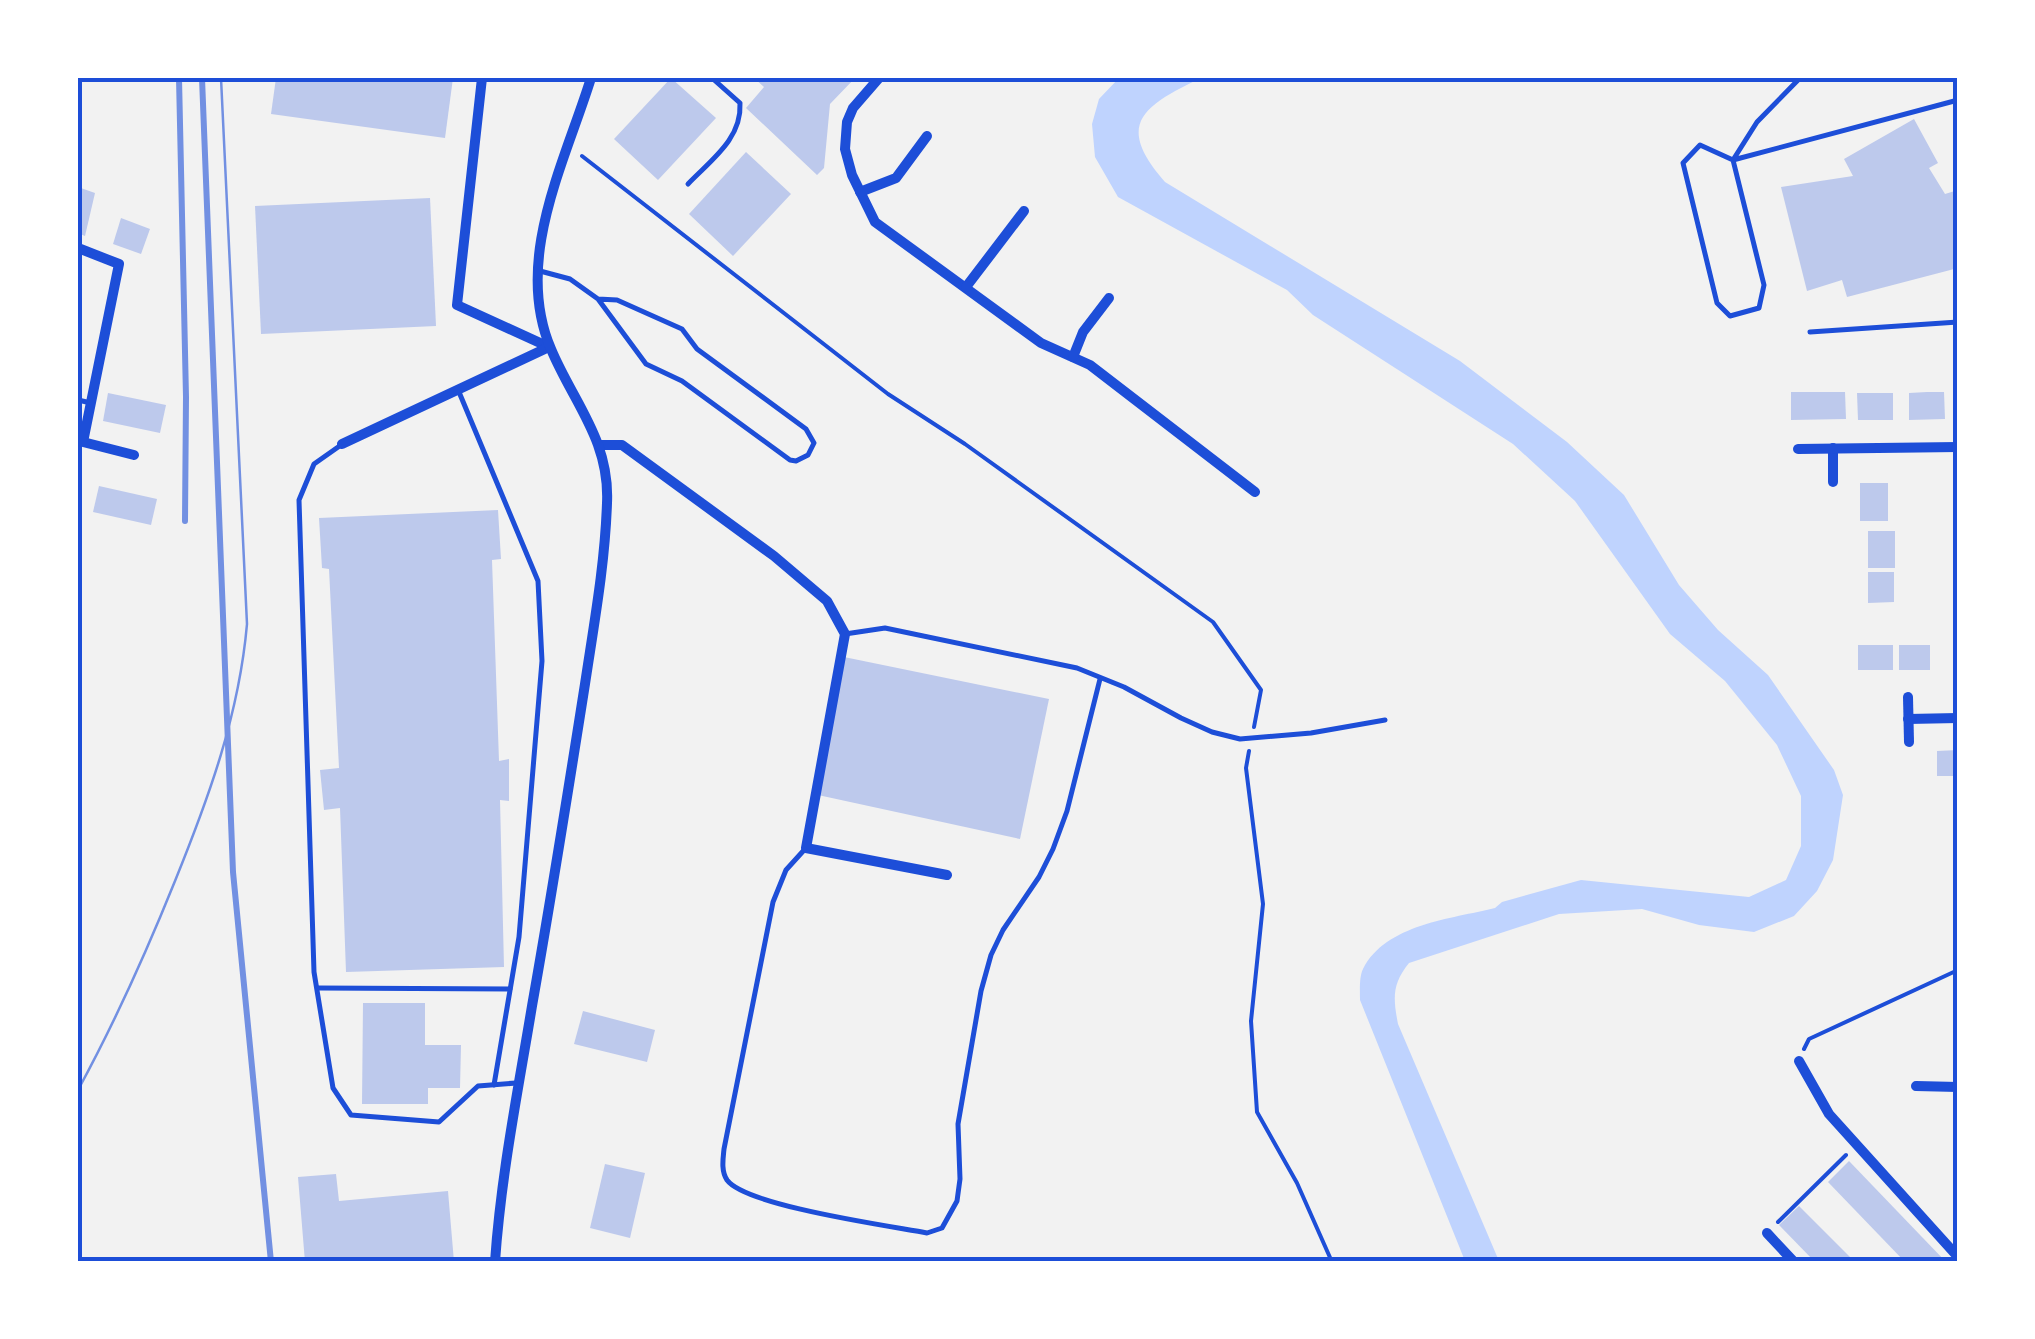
<svg xmlns="http://www.w3.org/2000/svg" width="2035" height="1339" viewBox="0 0 2035 1339" font-family="Merriweather,serif">
	<style>
		.water { fill: #bfd3fe }
		.building { fill: #bdc9ec }
		.lines { fill: none; stroke-linecap: round; stroke-linejoin: round }
		.path { stroke: #1d4ed8; stroke-width: 4 }
		.service { stroke: #1d4ed8; stroke-width: 5 }
		.minor { stroke: #1d4ed8; stroke-width: 10 }
		.tram { stroke: #7290e2; stroke-width: 2.5 }
		.rail { stroke: #7290e2; stroke-width: 6 }
		.neatline { fill: none; stroke: #1d4ed8; stroke-width: 4 }
	</style>
	<rect width="100%" height="100%" fill="#f2f2f2"/>
	<!-- water -->
	<path class="water" d="M1119,78H1201C1143,106 1114,124 1165,182L1460,361L1567,442L1624,495L1679,585L1718,630L1768,675L1834,770L1843,795L1833,860L1817,891L1794,916L1754,932L1699,925L1642,909L1559,914L1409,963C1392,984 1393,998 1398,1024L1499,1261H1465L1360,1000C1360,991 1359,977 1363,969C1386,924 1451,919 1495,908L1502,902L1581,880L1749,897L1786,880L1801,846V796L1777,745L1725,681L1670,634L1575,501L1513,444L1313,315L1287,290L1118,197L1095,157L1092,124L1099,99Z"/>
	<!-- building -->
	<g class="building">
		<path d="M276,78H453L445,138L271,114Z"/>
		<path d="M671,78L716,118L658,180L614,139Z"/>
		<path d="M754,78H855L830,104L824,168L817,175L746,108L764,87Z"/>
		<path d="M1914,119L1938,163L1929,168L1945,194L1958,190V268L1847,297L1842,280L1807,291L1781,187L1853,176L1844,159Z"/>
		<path d="M746,152L791,194L733,256L689,214Z"/>
		<path d="M78,187L95,193L85,236L78,233Z"/>
		<path d="M430,198L436,326L261,334L255,206Z"/>
		<path d="M121,218L150,229L141,254L113,244Z"/>
		<path d="M1791,392H1845L1846,419L1791,420Z"/>
		<path d="M1927,392H1944L1945,419L1909,420V393Z"/>
		<path d="M108,393L166,405L160,433L103,421Z"/>
		<path d="M1857,393H1893V420H1858Z"/>
		<rect x="1860" y="483" width="28" height="38"/>
		<path d="M99,486L157,499L151,525L93,512Z"/>
		<path d="M498,510L501,559L492,560L499,761L509,759V801L500,800L504,967L346,972L340,808L324,810L320,770L339,768L329,569L322,568L319,518Z"/>
		<rect x="1868" y="531" width="27" height="37"/>
		<path d="M1868,572H1894V602L1868,603Z"/>
		<rect x="1858" y="645" width="35" height="25"/>
		<rect x="1899" y="645" width="31" height="25"/>
		<path d="M844,657L1049,699L1020,839L818,795Z"/>
		<path d="M1958,750V776H1937V751Z"/>
		<path d="M363,1003H425V1045H461L460,1088H428V1104H362Z"/>
		<path d="M583,1011L655,1030L647,1062L574,1044Z"/>
		<path d="M1849,1161L1946,1262H1905L1828,1182Z"/>
		<path d="M605,1164L645,1173L630,1238L590,1228Z"/>
		<path d="M336,1174L339,1201L448,1191L454,1262H305L298,1177Z"/>
		<path d="M1799,1206L1855,1262H1815L1779,1225Z"/>
	</g>
	<g class="lines">
		<!-- path -->
		<g class="path">
			<path d="M582,156L888,394L965,444L1213,622L1261,690L1254,727"/>
			<path d="M1249,751L1246,768L1263,904L1251,1021L1257,1112L1297,1183L1332,1262"/>
			<path d="M1804,1049L1809,1039L1958,970"/>
			<path d="M1778,1222L1846,1155"/>
		</g>
		<!-- service -->
		<g class="service">
			<path d="M1800,78L1757,122L1733,160L1764,285L1759,308L1730,316L1717,303L1683,163L1700,145L1733,160L1958,100"/>
			<path d="M688,184C711,160 742,139 740,103L712,78"/>
			<path d="M540,271L570,279L598,299L646,364L682,381L790,460L796,461L808,455L814,443L806,429L697,349L682,329L617,300L598,299"/>
			<path d="M1810,332L1958,322"/>
			<path d="M459,392L538,581L542,661L519,937L494,1085"/>
			<path d="M78,400L91,403"/>
			<path d="M341,445L314,464L299,500L314,972L333,1088L351,1115L439,1122L478,1086L516,1083"/>
			<path d="M845,634L885,628L1077,668L1124,687L1181,718L1212,732L1240,739L1311,733L1385,720"/>
			<path d="M805,849L786,870L773,902L724,1149C723,1159 721,1171 727,1180C746,1206 890,1226 927,1233L942,1228L957,1201L960,1179L958,1124L981,991L991,955L1003,930L1039,877L1053,849L1067,811L1100,679"/>
			<path d="M318,988L510,989"/>
		</g>
		<!-- minor -->
		<g class="minor">
			<path d="M482,78L457,305L549,347"/>
			<path d="M879,78L853,108L847,122L845,149L852,175L875,222L1041,343L1090,365L1255,492"/>
			<path d="M860,192L896,178L927,136"/>
			<path d="M78,248L119,264L83,442L134,455"/>
			<path d="M966,287L1024,211"/>
			<path d="M1073,357L1083,332L1109,298"/>
			<path d="M342,444L549,347"/>
			<path d="M599,445H622L774,556L827,601L845,634L806,848L947,875"/>
			<path d="M1833,448V482"/>
			<path d="M1798,449L1958,447"/>
			<path d="M1908,697L1909,742"/>
			<path d="M1908,719L1958,718"/>
			<path d="M1799,1061L1829,1114L1958,1257"/>
			<path d="M1916,1086L1958,1087"/>
			<path d="M1767,1233L1794,1262"/>
			<path d="M495,1262C501,1175 518,1091 532,1006C551,899 568,792 585,684C594,624 605,564 607,503C610,440 573,402 551,349C513,260 565,162 591,78"/>
		</g>
		<!-- tram -->
		<path class="tram" d="M78,1090C115,1022 146,953 175,881C209,797 239,715 247,624L221,78"/>
		<!-- rail -->
		<g class="rail">
			<path d="M179,78L186,397L185,521"/>
			<path d="M202,78L233,872L271,1262"/>
		</g>
	</g>
	<!-- border -->
	<rect width="2035" height="1339" fill="none" stroke="#ffffff" stroke-width="160"/>
	<rect x="80" y="80" width="1875" height="1179" class="neatline"/>
</svg>
